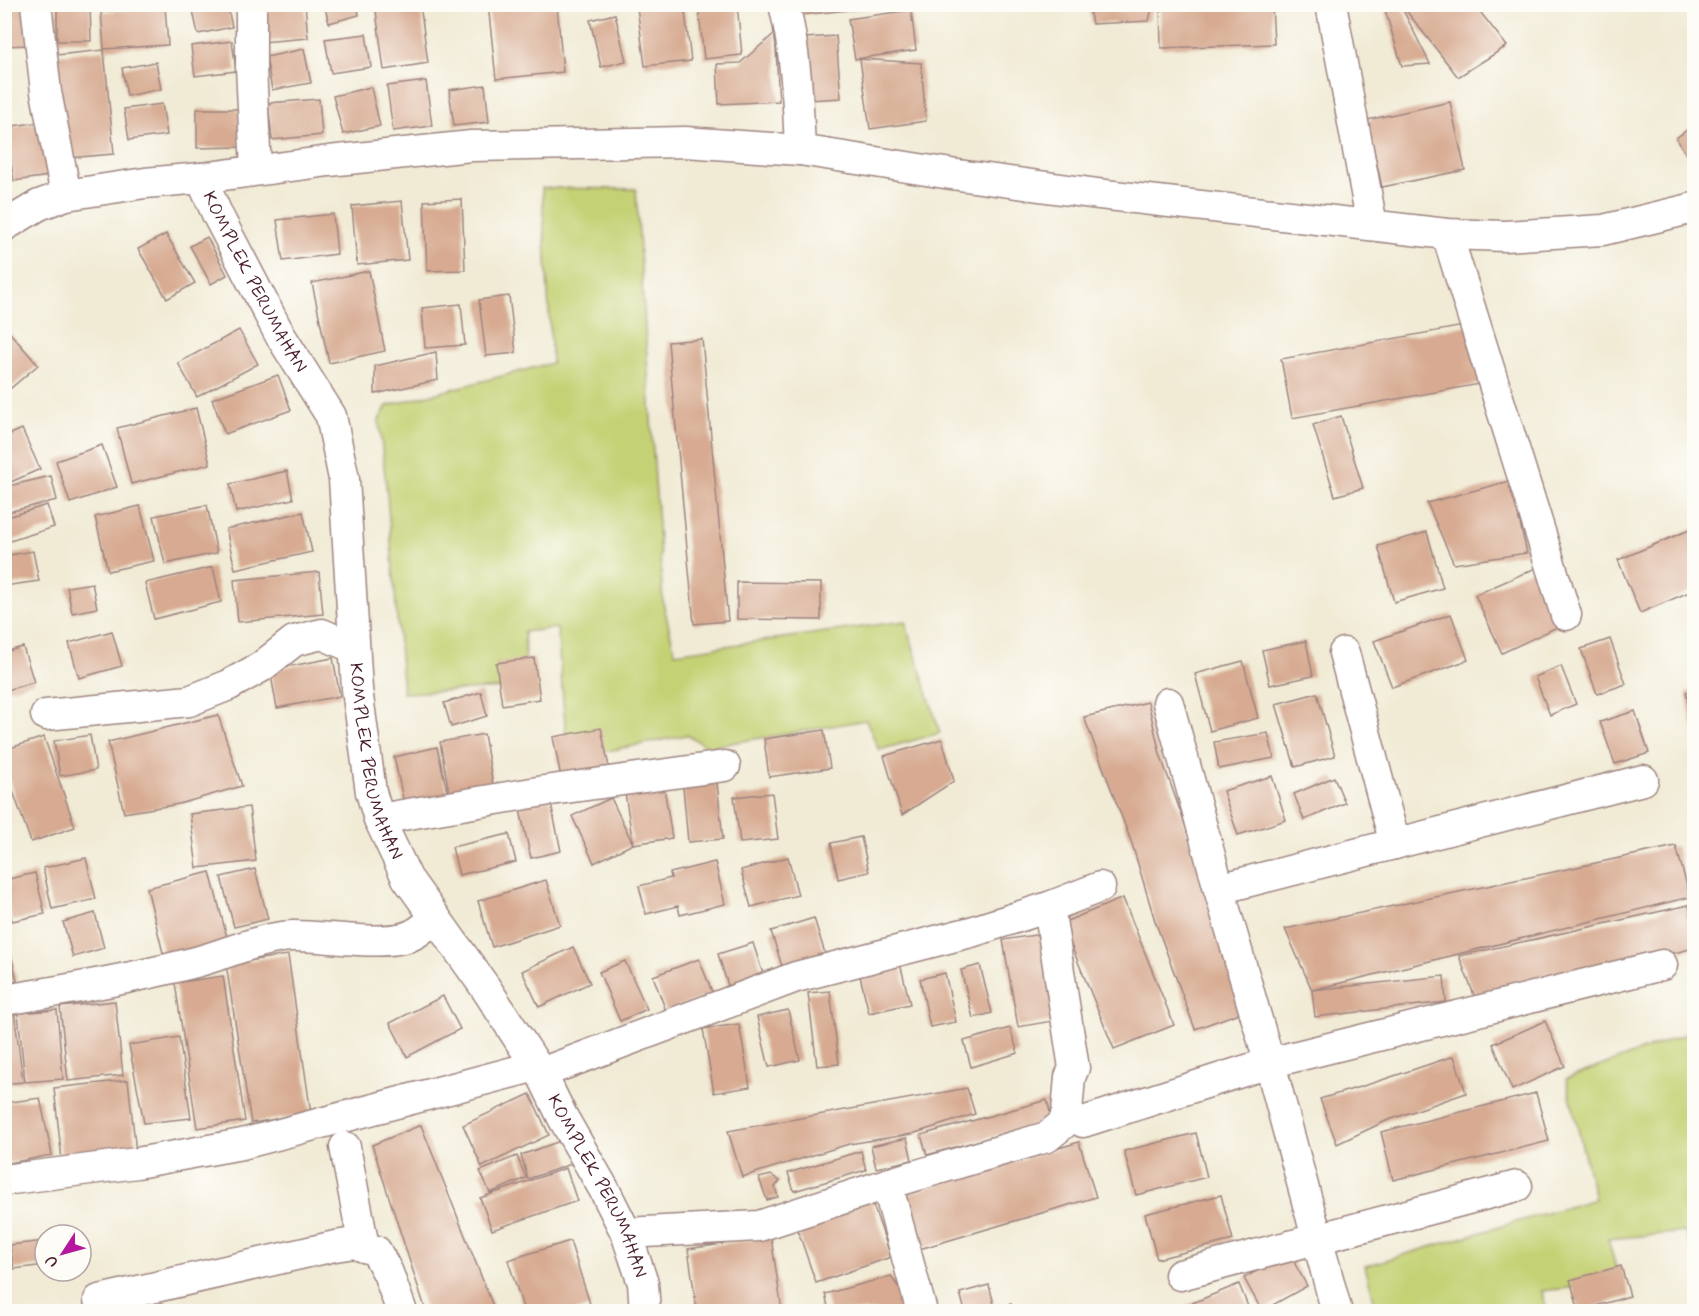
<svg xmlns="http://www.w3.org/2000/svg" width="1699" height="1316" viewBox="0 0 1699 1316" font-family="Mynerve,sans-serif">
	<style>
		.grass { fill: #c4d274; stroke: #877850; stroke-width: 1.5 }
		.building { fill: #d7aa91 }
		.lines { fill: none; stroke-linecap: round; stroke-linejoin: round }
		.minor-casing { stroke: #9e8580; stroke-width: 33 }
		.minor { stroke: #fff; stroke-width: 30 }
		.labels { text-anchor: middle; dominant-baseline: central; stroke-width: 4.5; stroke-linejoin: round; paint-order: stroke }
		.street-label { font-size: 18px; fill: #4a1f2b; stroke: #fdfcf7 }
	</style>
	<rect width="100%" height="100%" fill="#fdfcf7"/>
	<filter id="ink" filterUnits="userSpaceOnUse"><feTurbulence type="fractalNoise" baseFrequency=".0167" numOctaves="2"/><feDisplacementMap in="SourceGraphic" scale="12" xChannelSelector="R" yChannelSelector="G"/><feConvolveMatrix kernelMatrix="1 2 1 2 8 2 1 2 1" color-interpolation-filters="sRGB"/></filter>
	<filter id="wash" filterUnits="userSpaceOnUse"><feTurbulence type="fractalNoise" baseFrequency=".008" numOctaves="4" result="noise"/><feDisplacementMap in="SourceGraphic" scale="24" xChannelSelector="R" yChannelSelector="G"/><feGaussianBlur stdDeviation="1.35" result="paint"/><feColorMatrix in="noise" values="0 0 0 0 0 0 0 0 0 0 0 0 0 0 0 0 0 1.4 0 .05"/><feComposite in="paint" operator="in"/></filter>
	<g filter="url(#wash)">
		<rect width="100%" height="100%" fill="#f1ebd5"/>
		<!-- grass -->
		<g class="grass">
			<path d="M542,188L636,189L663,602L675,653L905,621L940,733L879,750L866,720L708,747L687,735L568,759L557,628L524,632L527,687L403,693L387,494L379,420L387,406L552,363Z"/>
			<path d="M1694,1031V1258L1685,1232L1608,1239L1620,1282L1542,1291L1546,1312L1377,1311L1365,1266L1595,1199L1566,1079Z"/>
		</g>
		<g id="blocks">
			<!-- building -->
			<g class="building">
				<path d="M4,4H26L29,45L4,46Z"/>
				<path d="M57,4H90L91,41H57Z"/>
				<path d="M197,4H227L232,27L198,34L192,6Z"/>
				<path d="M305,4L308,38L262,42L258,5Z"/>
				<path d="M324,4H357L359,15L329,23Z"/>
				<path d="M375,4H420L428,63L384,70Z"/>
				<path d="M488,4H557L563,72L496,79Z"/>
				<path d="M654,4H684L691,61L645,66L637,7Z"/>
				<path d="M698,4H737L742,55L704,59Z"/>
				<path d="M799,4H888V6L800,15Z"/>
				<path d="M1088,4H1153L1149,21L1092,24Z"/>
				<path d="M1160,4H1272L1274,44L1161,48Z"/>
				<path d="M1393,4H1400L1430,64L1402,66L1385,10Z"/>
				<path d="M1401,4H1474L1507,46L1458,77Z"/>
				<path d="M165,7L168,45L104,49L101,12Z"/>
				<path d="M911,10L916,50L855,59L848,19Z"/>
				<path d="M615,14L626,61L601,67L590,20Z"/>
				<path d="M775,33L779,101L719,104L717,64L740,63Z"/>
				<path d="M366,34L371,67L331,73L325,39Z"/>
				<path d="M836,36L841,98L809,100L805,38Z"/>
				<path d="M232,41L236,71L195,76L191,46Z"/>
				<path d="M304,49L311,83L272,90L266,57Z"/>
				<path d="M104,50L114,154L67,158L57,55Z"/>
				<path d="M860,59L921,63L926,121L870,129Z"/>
				<path d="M156,62L161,89L127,96L122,68Z"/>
				<path d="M426,81L432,126L393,131L387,86Z"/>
				<path d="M485,85L489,122L454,126L449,90Z"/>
				<path d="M371,87L380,126L343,134L333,96Z"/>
				<path d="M319,99L322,135L272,140L268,103Z"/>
				<path d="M1450,102L1465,170L1382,187L1367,120Z"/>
				<path d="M162,104L167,135L129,140L124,109Z"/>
				<path d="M197,109H239L240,147L197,148Z"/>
				<path d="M41,122L49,176L14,181L5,127Z"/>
				<path d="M1694,125V166L1676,138Z"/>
				<path d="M462,199L465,270L427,271L424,201Z"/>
				<path d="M402,201L408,260L357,265L352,206Z"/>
				<path d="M333,214L337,254L283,261L277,220Z"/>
				<path d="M166,234L195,283L167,299L138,249Z"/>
				<path d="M207,237L227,275L211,284L190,246Z"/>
				<path d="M369,271L385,351L329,363L312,283Z"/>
				<path d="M509,296L516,353L486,356L479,300Z"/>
				<path d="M461,304L465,345L425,348L422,308Z"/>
				<path d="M1469,325L1480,384L1292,418L1281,359Z"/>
				<path d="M4,326L38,365L4,394Z"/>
				<path d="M239,330L258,364L197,397L178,363Z"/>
				<path d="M702,339L728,621L694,624L668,342Z"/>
				<path d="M436,352L438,380L375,394V366Z"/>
				<path d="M278,375L291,410L225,434L212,399Z"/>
				<path d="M196,408L210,464L131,484L117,428Z"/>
				<path d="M1341,416L1363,488L1335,496L1313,425Z"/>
				<path d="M22,429L40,469L4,485V437Z"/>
				<path d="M102,445L117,487L70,503L56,461Z"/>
				<path d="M287,471L293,499L236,512L230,484Z"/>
				<path d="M51,476L57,500L8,512L4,487Z"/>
				<path d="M1510,481L1527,553L1454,564L1427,503Z"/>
				<path d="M47,505L54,527L4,543V518Z"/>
				<path d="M207,505L217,553L165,564L154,516Z"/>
				<path d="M140,506L154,561L108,571L95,517Z"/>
				<path d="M303,512L312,552L235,569L226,529Z"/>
				<path d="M1694,528V590L1640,613L1618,560Z"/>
				<path d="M1427,532L1443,588L1394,602L1378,546Z"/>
				<path d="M33,551L39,581L4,586V556Z"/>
				<path d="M213,567L221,602L154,619L145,583Z"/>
				<path d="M1538,567L1564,624L1502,653L1475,595Z"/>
				<path d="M319,572L323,614L238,622L234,580Z"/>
				<path d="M737,582L821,583V620L737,619Z"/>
				<path d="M92,583L97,608L72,613L67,587Z"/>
				<path d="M1451,614L1468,660L1392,687L1374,641Z"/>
				<path d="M112,631L122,666L79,678L69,643Z"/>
				<path d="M1610,639L1626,684L1597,694L1581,649Z"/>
				<path d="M1306,641L1313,676L1270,685L1262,650Z"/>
				<path d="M23,647L34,682L4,691V652Z"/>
				<path d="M333,658L340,696L277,708L270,670Z"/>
				<path d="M534,658L540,699L502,705L496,663Z"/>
				<path d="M1243,661L1258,718L1210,731L1195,674Z"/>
				<path d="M1561,666L1576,704L1550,715L1535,677Z"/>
				<path d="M1694,690V730H1693L1686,692Z"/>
				<path d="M481,692L487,716L451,727L444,703Z"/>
				<path d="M1317,693L1335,756L1295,767L1276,704Z"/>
				<path d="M1148,702L1160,754L1250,1009L1195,1029L1155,921L1132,844L1084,717Z"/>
				<path d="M1635,711L1649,753L1615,764L1600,722Z"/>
				<path d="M218,715L242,786L179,804L124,813L108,742Z"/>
				<path d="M601,728L610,772L562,782L553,737Z"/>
				<path d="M824,730L830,768L769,777L764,739Z"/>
				<path d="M1268,733L1274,758L1219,769L1214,742Z"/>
				<path d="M484,734L493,785L449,792L440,742Z"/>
				<path d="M90,735L96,770L60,776L54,741Z"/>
				<path d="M44,737L75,827L31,842L4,766V750Z"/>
				<path d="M942,739L954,781L902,815L884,756Z"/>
				<path d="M437,747L449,799L405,808L394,757Z"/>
				<path d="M1272,776L1286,820L1238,835L1223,791Z"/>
				<path d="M1334,777L1345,803L1304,820L1294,794Z"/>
				<path d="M717,783L723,839L688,842L683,787Z"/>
				<path d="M664,787L672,838L633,844L594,863L572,816L611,798L633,844L625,793Z"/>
				<path d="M772,793L778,839L740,843L734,797Z"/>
				<path d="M550,799L561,851L531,858L519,806Z"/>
				<path d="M249,807L256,861L197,868L190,814Z"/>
				<path d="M509,834L516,862L459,875L452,847Z"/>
				<path d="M861,837L869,872L838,879L831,843Z"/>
				<path d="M1676,846L1690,897L1312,990L1444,976L1446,1002L1315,1017L1312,990L1285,929Z"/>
				<path d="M788,857L798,895L751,907L741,870Z"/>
				<path d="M86,858L96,899L52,909L43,868Z"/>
				<path d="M715,862L725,904L680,915L678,906L646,914L639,886L671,878L670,873Z"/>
				<path d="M255,869L268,919L234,927L221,877Z"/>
				<path d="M210,872L229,945L165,961L147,888Z"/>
				<path d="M35,873L45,914L12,921L4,889V880Z"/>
				<path d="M546,880L560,925L492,947L478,901Z"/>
				<path d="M1123,898L1174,1025L1114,1049L1062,923Z"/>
				<path d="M1689,905L1694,929V948L1477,1003L1459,956Z"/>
				<path d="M95,913L104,948L73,957L63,922Z"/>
				<path d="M814,918L828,963L785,976L771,931Z"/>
				<path d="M1048,933L1064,1019L1018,1027L1003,940Z"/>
				<path d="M4,940H8L17,981L4,984Z"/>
				<path d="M753,943L765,980L730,992L718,954Z"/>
				<path d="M573,947L590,983L539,1007L522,971Z"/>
				<path d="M288,955L311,1114L251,1123L226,964Z"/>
				<path d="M699,959L713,994L666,1011L653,976Z"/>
				<path d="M625,961L647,1009L620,1021L599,972Z"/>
				<path d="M900,963L910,1004L869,1013L859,972Z"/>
				<path d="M980,965L992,1013L973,1018L961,970Z"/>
				<path d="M945,973L956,1022L930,1027L920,979Z"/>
				<path d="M223,976L245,1121L197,1128L175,983Z"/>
				<path d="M830,991L839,1064L817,1066L808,993Z"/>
				<path d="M443,996L460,1029L407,1057L390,1023Z"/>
				<path d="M115,1001L123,1075L68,1081L60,1007Z"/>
				<path d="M14,1010L23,1082L4,1084V1011Z"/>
				<path d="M57,1010L63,1079L25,1082L18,1013Z"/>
				<path d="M788,1010L800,1060L769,1067L757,1017Z"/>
				<path d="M1545,1021L1565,1066L1512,1090L1493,1044Z"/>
				<path d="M739,1024L750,1087L714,1093L703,1029Z"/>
				<path d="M1010,1028L1018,1053L971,1067L964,1041Z"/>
				<path d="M179,1037L191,1118L144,1123L129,1045Z"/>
				<path d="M1454,1056L1466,1093L1386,1121L1337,1144L1320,1099L1373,1083Z"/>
				<path d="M128,1080L136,1152L62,1160L54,1088Z"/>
				<path d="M967,1088L975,1114L912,1134L849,1144L742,1177L728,1131Z"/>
				<path d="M1536,1093L1549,1141L1393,1180L1381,1132Z"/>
				<path d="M530,1094L549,1135L482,1167L463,1125Z"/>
				<path d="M40,1098L52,1155L4,1164V1103Z"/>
				<path d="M1047,1100L1052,1120L927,1155L921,1135Z"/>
				<path d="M421,1125L495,1311H426L372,1145Z"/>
				<path d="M1196,1133L1207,1177L1136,1195L1124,1151Z"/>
				<path d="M907,1138L912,1160L876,1168L871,1146Z"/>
				<path d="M563,1140L571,1164L528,1179L521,1155Z"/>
				<path d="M1079,1142L1096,1197L916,1250L900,1196Z"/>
				<path d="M861,1151L866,1170L794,1191L788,1173Z"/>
				<path d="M517,1156L526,1178L490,1193L480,1171Z"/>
				<path d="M566,1168L577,1201L492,1230L480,1198Z"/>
				<path d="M771,1175L780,1181L775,1187L778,1197L767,1200L759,1178Z"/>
				<path d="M1221,1195L1233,1240L1157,1259L1145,1214Z"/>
				<path d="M871,1199L891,1257L816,1283L796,1225Z"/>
				<path d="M771,1237L782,1311H697L688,1249Z"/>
				<path d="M45,1241V1265L14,1269L10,1245Z"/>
				<path d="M570,1241L591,1307L574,1311H524L508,1260Z"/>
				<path d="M1289,1253L1307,1286L1262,1311L1244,1278Z"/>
				<path d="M1621,1266L1630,1296L1579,1311L1570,1280Z"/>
				<path d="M891,1276L899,1288L910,1284L918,1311H829L825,1294Z"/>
				<path d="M1239,1284L1249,1309L1243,1311H1187L1185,1306Z"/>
				<path d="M989,1285L995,1308L1011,1304L1013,1311H965L960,1293Z"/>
				<path d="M163,1304L165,1311H137Z"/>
			</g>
		</g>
	</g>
	<g filter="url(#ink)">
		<use href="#blocks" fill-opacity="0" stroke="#9e8580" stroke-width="1.5"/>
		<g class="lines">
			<!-- minor casing -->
			<g class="minor-casing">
				<g id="minor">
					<path d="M36,4L46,92L66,195"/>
					<path d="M251,4V67L256,170"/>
					<path d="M784,4C796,53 798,100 800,150"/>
					<path d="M1331,4L1372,225"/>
					<path id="s1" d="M201,178L218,216L280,335L331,416L344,479L357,689L371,792L379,819L407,878L485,987L541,1073L562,1116L605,1191L626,1233L643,1283L645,1312"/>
					<path d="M4,226L39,205L66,195L145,183L201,178L329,161L471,146L685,142L800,150L951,174L1098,194L1447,234L1505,236L1603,230L1694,208"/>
					<path d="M1447,234L1566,615"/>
					<path d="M1344,653L1395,844"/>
					<path d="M1168,703L1219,889"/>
					<path d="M46,715L189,701L229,685L261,667L294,641L322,634L354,648"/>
					<path d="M379,819L544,791L725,766"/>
					<path d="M4,1000C67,990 130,979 192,963C225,955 258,938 292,936C323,935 389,948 414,934C422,930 429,923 435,917"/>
					<path d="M541,1073L796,977L971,932L1049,907L1100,887"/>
					<path d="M1083,1122L1269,1063L1662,965"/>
					<path d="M345,1147L364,1247"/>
					<path d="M4,1180L137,1163L242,1144L536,1066"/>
					<path d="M887,1184L922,1312"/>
					<path d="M626,1233L759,1226L887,1184L1047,1137L1063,1124L1067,1112L1070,1077L1074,1068L1049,907"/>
					<path d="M1180,1275L1517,1186"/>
					<path d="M99,1300L335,1246L354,1243L376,1251L388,1273L402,1312"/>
					<path d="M1337,1312L1273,1075L1219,889L1643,780"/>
				</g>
			</g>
			<!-- minor -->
			<use href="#minor" class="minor"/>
		</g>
	</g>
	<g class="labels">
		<!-- street labels -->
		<g class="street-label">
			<text stroke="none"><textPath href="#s1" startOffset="117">KOMPLEK PERUMAHAN</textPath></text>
			<text stroke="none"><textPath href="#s1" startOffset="621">KOMPLEK PERUMAHAN</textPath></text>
			<text stroke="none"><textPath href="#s1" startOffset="1107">KOMPLEK PERUMAHAN</textPath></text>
		</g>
	</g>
	<!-- margin -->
	<rect width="1699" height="1316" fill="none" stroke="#fdfcf7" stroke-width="24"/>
	<!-- north arrow -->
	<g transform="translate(63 1253) rotate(234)"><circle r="28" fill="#fdfcf7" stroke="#b5a4a5" stroke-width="1.5"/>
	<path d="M0-4.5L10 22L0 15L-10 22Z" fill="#b5179e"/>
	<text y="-9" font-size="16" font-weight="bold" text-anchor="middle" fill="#4a1f2b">U</text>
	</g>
</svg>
